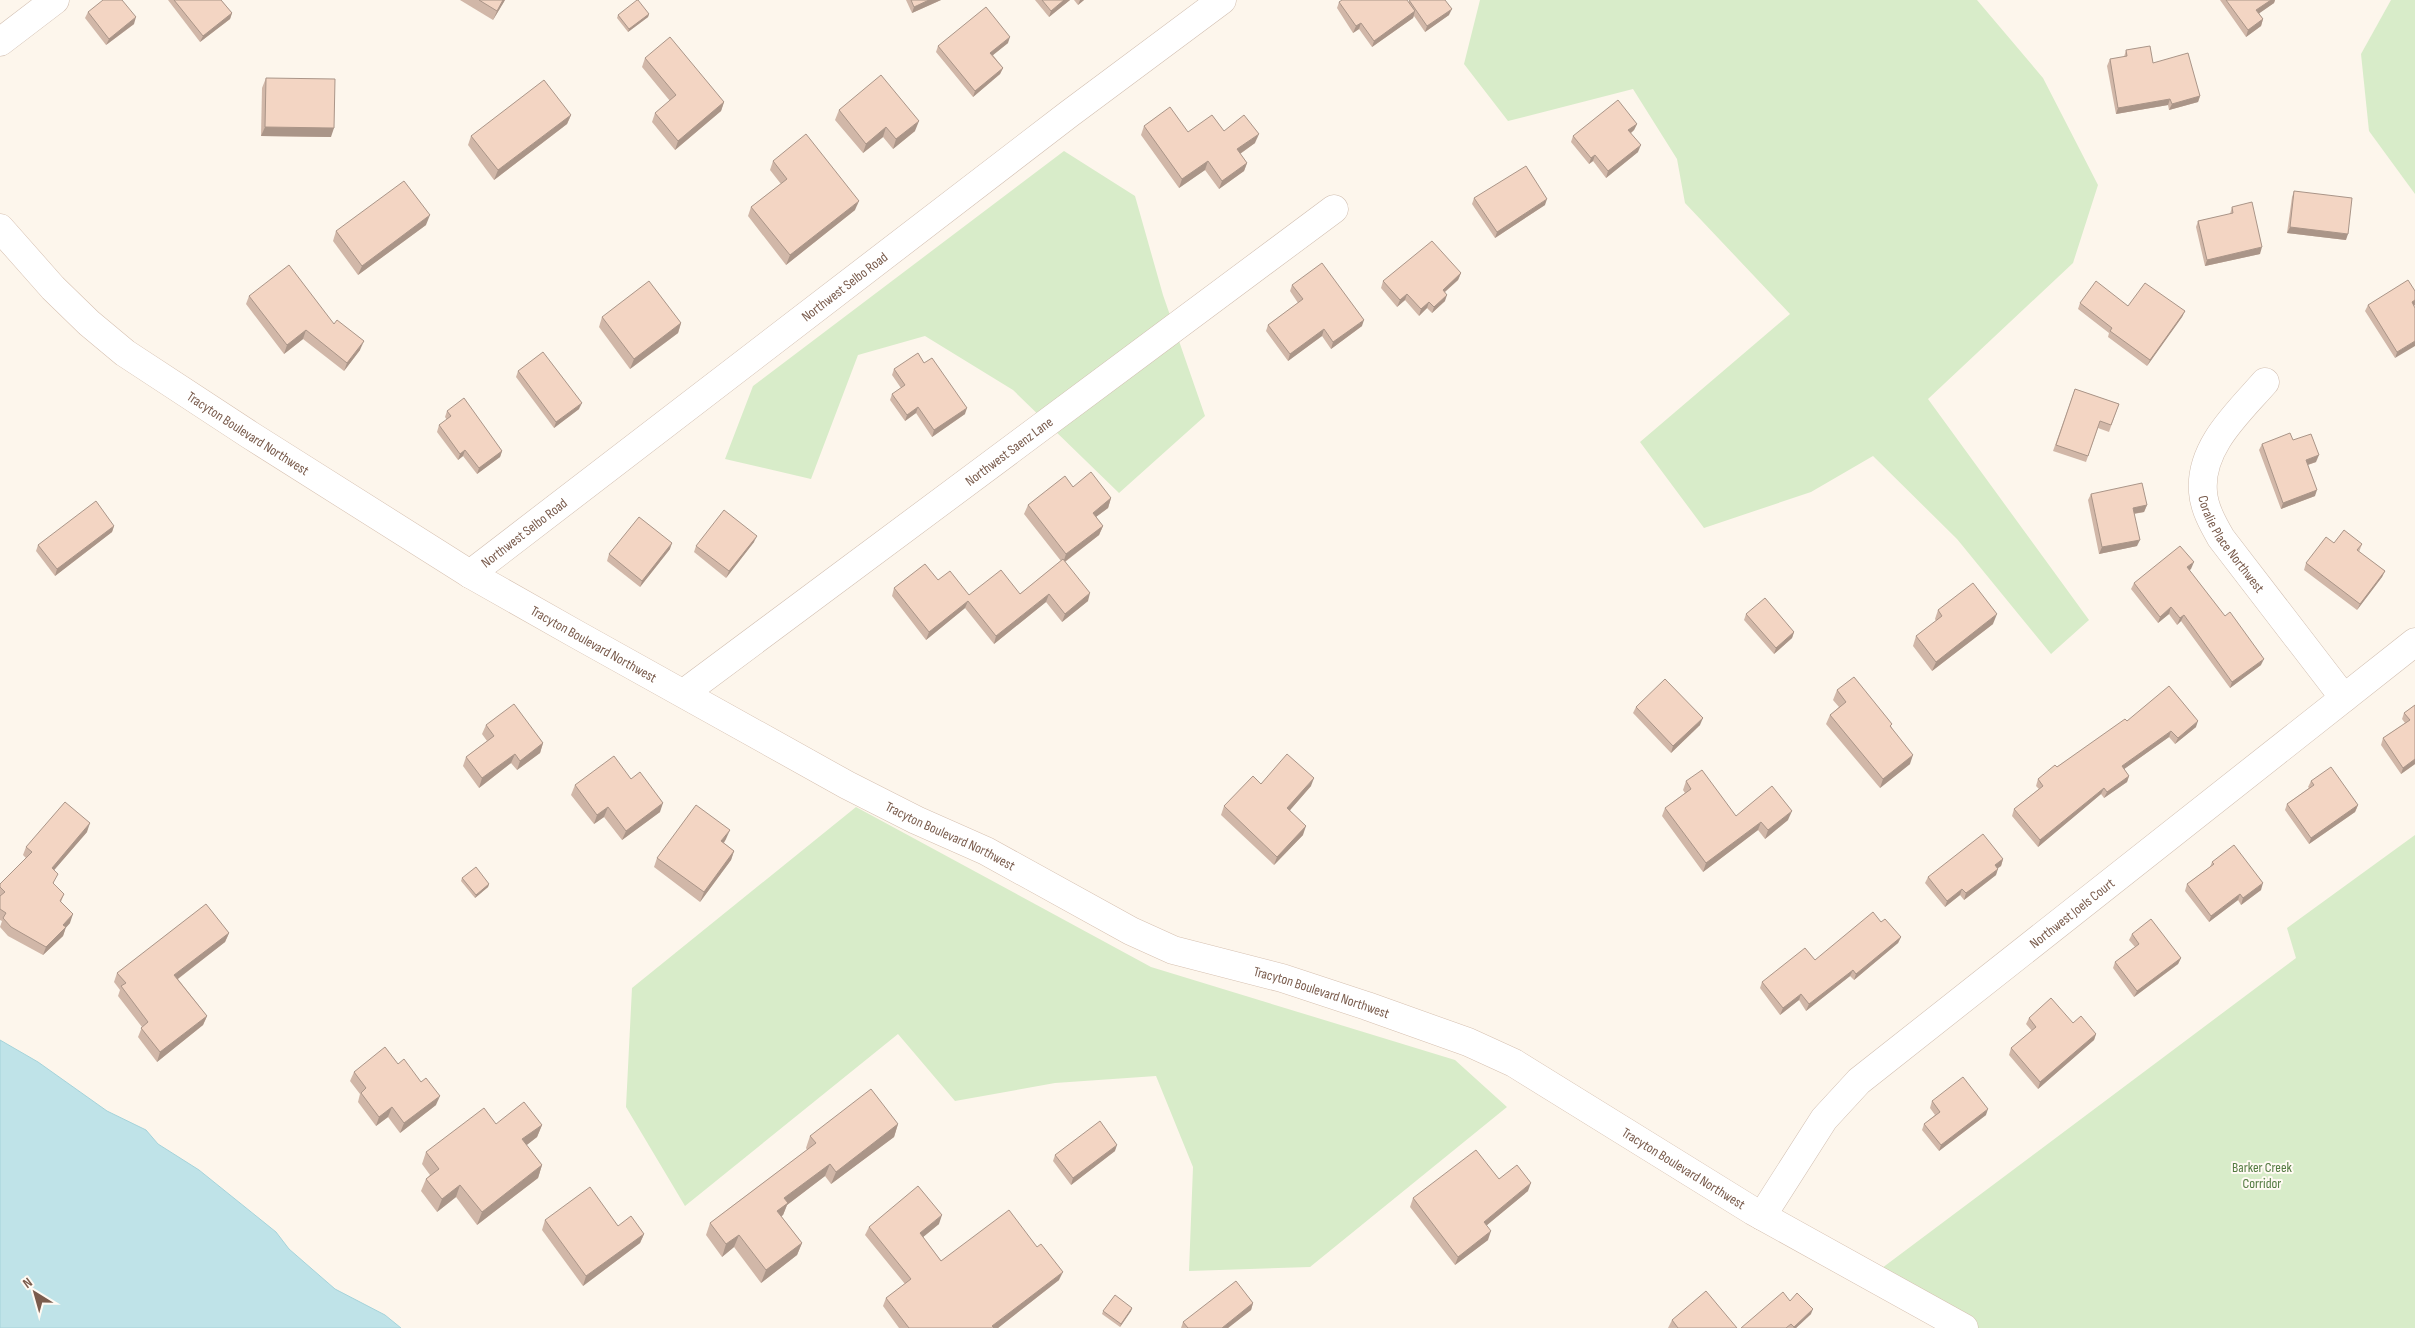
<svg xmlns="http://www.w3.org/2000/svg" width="2415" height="1328" viewBox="0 0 2415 1328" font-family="'Sofia Sans Condensed',sans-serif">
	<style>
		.green { fill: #d8ecc9 }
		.water { fill: #bfe3e8; stroke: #a5d3da }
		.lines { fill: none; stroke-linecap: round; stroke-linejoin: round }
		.minor-casing { stroke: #d1beb0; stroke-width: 29 }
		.secondary-casing { stroke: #d6c0b0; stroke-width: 29 }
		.minor { stroke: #fff; stroke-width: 28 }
		.secondary { stroke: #fff; stroke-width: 28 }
		.wall { fill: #d1b7a8 }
		.shaded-wall { fill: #aa9588 }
		.building { fill: #f3d5c3; stroke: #aa9588 }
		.labels { text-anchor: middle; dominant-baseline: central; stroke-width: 4; stroke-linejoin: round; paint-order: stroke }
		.street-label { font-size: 14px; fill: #7a5c4d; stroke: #fffaf3 }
		.park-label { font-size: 14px; fill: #537a41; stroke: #fffaf3 }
	</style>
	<rect width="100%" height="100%" fill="#fdf6ec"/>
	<!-- green -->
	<g class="green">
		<path d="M1480,0H1977L2043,78L2098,185L2073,263L1928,399L2089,620L2051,654L1957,539L1873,456L1811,492L1704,528L1640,442L1790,314L1685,203L1677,159L1633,89L1508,121L1464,64Z"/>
		<path d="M2391,0H2415V194L2369,131L2361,54Z"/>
		<path d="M1064,151L1135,196L1163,295L1205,416L1119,493L1013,390L925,336L858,355L811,479L725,459L753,386Z"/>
		<path d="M856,807L1151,967L1455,1060L1507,1107L1310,1267L1189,1271L1193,1167L1156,1076L1055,1083L955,1101L898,1034L685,1206L626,1107L632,988Z"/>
		<path d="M2415,835V1328H1964L1870,1277L2296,958L2287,928Z"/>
	</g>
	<!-- water -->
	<path class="water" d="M0,1040L38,1062L107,1111L146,1130L158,1144L199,1170L276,1232L289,1249L335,1289L385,1315L401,1328H0Z"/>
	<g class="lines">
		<!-- minor casing -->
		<g class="minor-casing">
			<g id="minor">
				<path d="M0,42L55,0"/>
				<path id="s1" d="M2265,382C2239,412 2199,447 2203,492C2204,508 2213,524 2221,538L2344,698"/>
				<path id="s2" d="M470,574L1069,114L1222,0"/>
				<path id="s3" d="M684,693L1334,209"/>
				<path id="s4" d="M1762,1216L1824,1119L1859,1081L2415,642"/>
			</g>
		</g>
		<!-- secondary casing -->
		<g class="secondary-casing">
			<g id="secondary">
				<path id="s5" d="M0,228L53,288L89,323L125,353L250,435L470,574L576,634L847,785L916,820L986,851L1131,931L1173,950L1282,978L1367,1006L1468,1042L1514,1063L1753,1211L1964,1328"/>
			</g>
		</g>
		<!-- minor -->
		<use href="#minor" class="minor"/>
		<!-- secondary -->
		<use href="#secondary" class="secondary"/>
	</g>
	<!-- wall -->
	<g class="wall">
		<path d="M168,0H221L232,13L230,19L200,42Z"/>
		<path d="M460,0H505L493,20Z"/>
		<path d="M906,0H941L912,13Z"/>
		<path d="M1035,0H1070L1049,17Z"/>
		<path d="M1074,0H1084L1078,5Z"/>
		<path d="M1409,0L1449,15L1425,32L1414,16L1413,18L1372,47L1359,29L1353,33L1337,8L1339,2H1409Z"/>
		<path d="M2220,0H2275L2274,3L2259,13L2263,19L2261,26L2246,37Z"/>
		<path d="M88,12L134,24L106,45L85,18Z"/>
		<path d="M649,14L648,17L628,32L617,18L618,15Z"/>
		<path d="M1008,43L993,55L1003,68L1000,74L973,97L936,52L938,46Z"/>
		<path d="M2126,50L2153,63L2200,96L2198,102L2169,110L2168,105L2116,114L2107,66L2110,59L2124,57Z"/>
		<path d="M645,58L724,102L721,111L675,150L652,122L655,113L670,101L642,67Z"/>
		<path d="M266,78L331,137L261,136L262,88Z"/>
		<path d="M839,110L915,131L893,149L883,137L863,153L835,120Z"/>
		<path d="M571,115L567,124L494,180L468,145L471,136Z"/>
		<path d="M1637,124L1634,130L1631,133L1638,152L1606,178L1593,161L1589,164L1571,142L1573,136Z"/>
		<path d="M1144,126L1188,132L1224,131L1255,143L1240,154L1247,163L1244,171L1219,189L1205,170L1179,188L1141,135Z"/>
		<path d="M773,161L855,210L786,265L748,216L751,207L781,184L770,170Z"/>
		<path d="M2294,191L2346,240L2287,233L2292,197Z"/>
		<path d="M1474,198L1545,205L1495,238L1472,204Z"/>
		<path d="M2232,207L2260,254L2205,266L2196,227L2198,221L2230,214Z"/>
		<path d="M426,225L358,275L333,241L336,231Z"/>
		<path d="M1461,273L1458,280L1445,292V301L1432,313L1427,308L1419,316L1405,300L1397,307L1381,288L1383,281Z"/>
		<path d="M1292,285L1362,326L1331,349L1322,336L1288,361L1266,331L1268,325L1298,303L1290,291Z"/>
		<path d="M2415,291V305L2414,306L2415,308L2395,358L2365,311L2368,305Z"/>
		<path d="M249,296L334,324L360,350L344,371L303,339L284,354L246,304Z"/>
		<path d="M2080,303L2128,306L2185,311L2182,317L2147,366L2108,337L2109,333L2078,309Z"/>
		<path d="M602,317L681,323L678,333L630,369L599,327Z"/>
		<path d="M924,363L965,414L932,437L916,413L905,421L890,400L892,394L901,388L892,375L894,369Z"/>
		<path d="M518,371L579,409L554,428L516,377Z"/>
		<path d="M2075,389L2119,404L2109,432L2098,428L2086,462L2053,451Z"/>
		<path d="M447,411L502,451L500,457L477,474L463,456L458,460L437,432L439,425L447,420L445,417Z"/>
		<path d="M2293,440L2316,462L2308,465L2315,496L2281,509L2259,450L2262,444Z"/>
		<path d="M1073,487L1111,498L1108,508L1096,517L1103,526L1099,535L1065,562L1088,601L1062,622L1046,602L994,644L965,608L926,640L892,596L894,588L938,580L969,595L1020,594L1061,561L1024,514L1028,505Z"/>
		<path d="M2091,494L2147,505L2144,512L2134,514L2137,546L2099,554L2088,500Z"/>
		<path d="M114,526L112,532L55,576L36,551L38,545Z"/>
		<path d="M754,542L726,578L694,552L696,546Z"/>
		<path d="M2334,543L2362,544L2359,552L2385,571L2382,577L2357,610L2304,570L2306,563Z"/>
		<path d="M670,549L640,587L607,561L609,554Z"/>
		<path d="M2191,569L2189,570L2261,665L2230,688L2181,621L2177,625L2169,614L2158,623L2131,589L2134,583Z"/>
		<path d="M1938,610L1993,624L1932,671L1913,646L1916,636L1936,621L1935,619Z"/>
		<path d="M1746,614L1794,632L1792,638L1774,654L1744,620Z"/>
		<path d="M1837,690L1891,726L1910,764L1880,788L1826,724L1830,715L1839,707L1833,700Z"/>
		<path d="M2415,705V764L2401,774L2381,745L2383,738L2405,723L2402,719L2404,713Z"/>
		<path d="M1636,707L1700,725L1671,753L1633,713Z"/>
		<path d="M2127,721L2196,727L2175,744L2169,737L2124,769L2129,776L2127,782L2104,798L2101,794L2038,847L2012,816L2014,809L2039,789L2036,786L2038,779Z"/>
		<path d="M486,725L543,743L540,753L517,770L511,763L479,788L463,766L466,757L487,741L482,734Z"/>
		<path d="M631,779L660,812L622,840L604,817L594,824L571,795L575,785Z"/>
		<path d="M1686,781L1736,816L1788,820L1765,839L1758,830L1703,872L1662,816L1665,808L1685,793L1683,790Z"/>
		<path d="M2311,781L2358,805L2355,812L2309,844L2285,810L2287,804L2309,788L2308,787Z"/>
		<path d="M1261,784L1311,786L1290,810L1303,835L1274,865L1221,815L1224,806Z"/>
		<path d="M87,832L54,870V884L64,894L61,902L70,923L66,927L63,936L43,955L8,936L0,927L2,921L0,920V884L26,858L23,855L26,847Z"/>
		<path d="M726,839L724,843L734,851L731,860L700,902L654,867L657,858Z"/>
		<path d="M2003,859L2001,866L1997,868L1996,875L1964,900L1960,895L1945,907L1925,883L1928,877Z"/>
		<path d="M2212,862L2261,890L2241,905L2238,900L2209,922L2185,891L2187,884L2210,867Z"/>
		<path d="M462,878L489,884L488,887L475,898L461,881Z"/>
		<path d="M1881,922L1901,937L1898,943L1854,980L1850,976L1806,1011L1799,1000L1780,1015L1760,988L1762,982L1815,960Z"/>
		<path d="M229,933L225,942L178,979L207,1016L203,1025L157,1062L138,1037L142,1027L118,996L120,990L114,982L117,973Z"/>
		<path d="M2132,934L2181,958L2178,964L2134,997L2113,968L2115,962L2135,947L2129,940Z"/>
		<path d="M2029,1018L2073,1023L2096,1034L2094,1040L2038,1089L2009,1055L2011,1048L2032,1031L2026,1024Z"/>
		<path d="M398,1064L436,1105L400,1133L388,1117L376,1126L358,1102L360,1094L350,1081L354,1072Z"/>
		<path d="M1932,1101L1986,1115L1939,1151L1922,1130L1924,1124L1935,1115L1930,1108Z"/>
		<path d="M496,1124L542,1125L537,1137L526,1145L542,1165L538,1178L477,1225L456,1197L437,1212L421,1191L426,1179L430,1175L422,1164L426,1152Z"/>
		<path d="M898,1124L894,1137L831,1184L825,1176L787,1205L783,1215L781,1216L802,1243L797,1255L761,1283L734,1247L722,1257L706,1235L710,1223L807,1150L806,1148L810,1136Z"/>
		<path d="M1115,1151L1071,1185L1053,1161L1055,1155Z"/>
		<path d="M1499,1179L1528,1191L1487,1225L1488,1240L1455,1265L1410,1207L1413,1198Z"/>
		<path d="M545,1220L618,1226L644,1234L640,1243L583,1286L542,1230Z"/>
		<path d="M939,1224L923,1237L941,1261L1059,1280L998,1328H899L883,1306L886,1298L905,1284L865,1235L869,1227Z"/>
		<path d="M1790,1301L1811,1314L1796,1328H1741Z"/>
		<path d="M1253,1303L1251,1310L1228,1328H1181L1183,1322Z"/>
		<path d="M1132,1308L1131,1311L1120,1327L1102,1314L1103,1311Z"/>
		<path d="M1672,1320L1737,1328H1668Z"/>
	</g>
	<!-- shaded-wall -->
	<g class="shaded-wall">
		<path d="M503,0H505L493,20L497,11Z"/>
		<path d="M929,0H941L912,13L914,7Z"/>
		<path d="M1064,0H1070L1049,17L1051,11Z"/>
		<path d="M1080,0H1084L1078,5Z"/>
		<path d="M2271,0H2275L2274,3L2254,17L2256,10Z"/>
		<path d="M1452,9L1449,15L1425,32L1427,26Z"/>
		<path d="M1415,11L1413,18L1372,47L1374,41Z"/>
		<path d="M232,13L230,19L200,42L203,36Z"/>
		<path d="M649,14L648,17L628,32L629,29Z"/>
		<path d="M136,17L134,24L106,45L109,39Z"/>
		<path d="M2263,19L2261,26L2246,37L2248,30Z"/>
		<path d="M1361,23L1359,29L1353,33L1356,26Z"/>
		<path d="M1010,37L1008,43L988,59L990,53Z"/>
		<path d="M1003,68L1000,74L973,97L975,91Z"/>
		<path d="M2200,96L2198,102L2169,110L2172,104Z"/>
		<path d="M2170,99L2168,105L2116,114L2118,108Z"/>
		<path d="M724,102L721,111L675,150L678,141Z"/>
		<path d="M571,115L567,124L494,180L498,170Z"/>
		<path d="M919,121L915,131L893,149L896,139Z"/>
		<path d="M1637,124L1634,130L1626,137L1628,130Z"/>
		<path d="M265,127L334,128L331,137L261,136Z"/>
		<path d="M886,127L883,137L863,153L866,144Z"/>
		<path d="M1259,134L1255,143L1234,158L1237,149Z"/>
		<path d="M1641,145L1638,152L1606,178L1608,171Z"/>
		<path d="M1595,155L1593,161L1589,164L1591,158Z"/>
		<path d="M1208,161L1205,170L1179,188L1182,179Z"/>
		<path d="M1247,163L1244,171L1219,189L1222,181Z"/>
		<path d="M1547,199L1545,205L1495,238L1497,232Z"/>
		<path d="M859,201L855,210L786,265L790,255Z"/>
		<path d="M430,215L426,225L358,275L362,266Z"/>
		<path d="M2290,227L2348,234L2346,240L2287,233Z"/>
		<path d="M2262,247L2260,254L2205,266L2207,260Z"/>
		<path d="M1461,273L1458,280L1440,296L1443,290Z"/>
		<path d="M1407,294L1405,300L1397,307L1400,300Z"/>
		<path d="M1447,295L1445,301L1432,313L1434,307Z"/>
		<path d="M2415,300V305L2409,308L2412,302Z"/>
		<path d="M1429,302L1427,308L1419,316L1421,309Z"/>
		<path d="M2185,311L2182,317L2147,366L2150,360Z"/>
		<path d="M1364,320L1362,326L1331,349L1333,342Z"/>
		<path d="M681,323L678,333L630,369L634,359Z"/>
		<path d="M1324,329L1322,336L1288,361L1290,354Z"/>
		<path d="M306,330L303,339L284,354L287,345Z"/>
		<path d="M364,341L360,350L344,371L347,363Z"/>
		<path d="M2415,341V346L2395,358L2397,352Z"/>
		<path d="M582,403L579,409L554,428L556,422Z"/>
		<path d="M918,407L916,413L905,421L907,415Z"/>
		<path d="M967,408L965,414L932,437L934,430Z"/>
		<path d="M465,450L463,456L458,460L460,454Z"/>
		<path d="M502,451L500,457L477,474L479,468Z"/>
		<path d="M2319,455L2316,462L2304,466L2306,460Z"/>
		<path d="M2317,490L2315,496L2281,509L2283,503Z"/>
		<path d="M1111,498L1108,508L1089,522L1093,513Z"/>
		<path d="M2147,505L2144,512L2131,514L2133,508Z"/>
		<path d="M114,526L112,532L55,576L57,569Z"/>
		<path d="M1103,526L1099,535L1063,563L1066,554Z"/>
		<path d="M757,536L754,542L726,578L729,571Z"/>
		<path d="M2140,540L2137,546L2099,554L2102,547Z"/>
		<path d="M672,543L670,549L640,587L642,581Z"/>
		<path d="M2194,562L2191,569L2185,574L2187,567Z"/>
		<path d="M2385,571L2382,577L2357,610L2360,604Z"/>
		<path d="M1090,593L1088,601L1062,622L1065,614Z"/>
		<path d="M1049,594L1046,602L994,644L996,636Z"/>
		<path d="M968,601L965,608L926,640L929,632Z"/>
		<path d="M2171,607L2169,614L2158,623L2160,617Z"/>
		<path d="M1997,614L1993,624L1932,671L1936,662Z"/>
		<path d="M2184,615L2181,621L2177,625L2180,618Z"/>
		<path d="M1794,632L1792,638L1774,654L1776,648Z"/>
		<path d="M2264,659L2261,665L2230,688L2232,682Z"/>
		<path d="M1703,718L1700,725L1671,753L1673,746Z"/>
		<path d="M2198,721L2196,727L2175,744L2178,738Z"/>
		<path d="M2171,731L2169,737L2120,772L2122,766Z"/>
		<path d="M543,743L540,753L517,770L520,761Z"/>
		<path d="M515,754L511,763L479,788L482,778Z"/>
		<path d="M1913,755L1910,764L1880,788L1883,779Z"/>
		<path d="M2415,759V764L2401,774L2403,768Z"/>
		<path d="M2129,776L2127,782L2104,798L2107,792Z"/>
		<path d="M1314,778L1311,786L1284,817L1287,808Z"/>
		<path d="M2104,788L2101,794L2038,847L2040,840Z"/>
		<path d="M663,803L660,812L622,840L626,831Z"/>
		<path d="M2358,805L2355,812L2309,844L2311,838Z"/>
		<path d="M608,807L604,817L594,824L597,815Z"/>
		<path d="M1792,811L1788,820L1765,839L1768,830Z"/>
		<path d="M1761,822L1758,830L1703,872L1706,863Z"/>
		<path d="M90,823L87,832L49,876L52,868Z"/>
		<path d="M1306,826L1303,835L1274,865L1277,857Z"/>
		<path d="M730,830L726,839L718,851L721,841Z"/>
		<path d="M734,851L731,860L700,902L704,892Z"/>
		<path d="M2003,859L2001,866L1993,872L1995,865Z"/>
		<path d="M1998,869L1996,875L1964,900L1966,893Z"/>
		<path d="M2263,883L2261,890L2241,905L2243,898Z"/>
		<path d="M489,884L488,887L475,898L476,895Z"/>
		<path d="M1962,889L1960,895L1945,907L1947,901Z"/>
		<path d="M2240,894L2238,900L2209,922L2211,916Z"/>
		<path d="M73,914L70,923L64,930L66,927L63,936L43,955L46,947L63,925Z"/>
		<path d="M229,933L225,942L171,984L174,975Z"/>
		<path d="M1901,937L1898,943L1854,980L1856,974Z"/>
		<path d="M2181,958L2178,964L2134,997L2137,991Z"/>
		<path d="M1853,970L1850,976L1806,1011L1809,1004Z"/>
		<path d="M1801,994L1799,1000L1780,1015L1783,1008Z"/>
		<path d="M207,1016L203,1025L157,1062L160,1052Z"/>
		<path d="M2096,1034L2094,1040L2038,1089L2040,1082Z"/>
		<path d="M440,1096L436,1105L400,1133L404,1123Z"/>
		<path d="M392,1107L388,1117L376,1126L379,1117Z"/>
		<path d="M1988,1109L1986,1115L1939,1151L1941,1145Z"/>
		<path d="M898,1124L894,1137L831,1184L836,1172Z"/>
		<path d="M542,1125L537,1137L518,1152L522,1139Z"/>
		<path d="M1117,1145L1115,1151L1071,1185L1073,1178Z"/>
		<path d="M830,1164L825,1176L787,1205L783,1215L773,1223L777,1211L784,1198Z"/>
		<path d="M542,1165L538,1178L477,1225L482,1212Z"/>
		<path d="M1531,1183L1528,1191L1481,1230L1484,1222Z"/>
		<path d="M460,1185L456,1197L437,1212L442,1199Z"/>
		<path d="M942,1215L939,1224L917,1242L920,1233Z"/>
		<path d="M1491,1231L1488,1240L1455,1265L1458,1257Z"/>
		<path d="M644,1234L640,1243L583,1286L586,1276Z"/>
		<path d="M739,1235L734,1247L722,1257L726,1244Z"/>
		<path d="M802,1243L797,1255L761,1283L766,1270Z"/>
		<path d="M1063,1272L1059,1280L998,1328H991L992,1326Z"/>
		<path d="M1253,1303L1251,1310L1228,1328H1222Z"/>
		<path d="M1132,1308L1131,1311L1120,1327L1121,1324Z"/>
		<path d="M1813,1309L1811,1314L1796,1328H1793Z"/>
	</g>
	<!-- building -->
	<g class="building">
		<path d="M103,0H122L136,17L109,39L88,12Z"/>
		<path d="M174,0H221L232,13L203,36Z"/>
		<path d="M479,0H503L497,11Z"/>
		<path d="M637,0H638L649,14L629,29L618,15Z"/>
		<path d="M911,0H929L914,7Z"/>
		<path d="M1042,0H1064L1051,11Z"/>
		<path d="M1342,0H1407L1415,11L1374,41L1361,23L1356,26L1339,2Z"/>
		<path d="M1409,0H1445L1452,9L1427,26Z"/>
		<path d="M2226,0H2271L2256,10L2263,19L2248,30Z"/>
		<path d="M986,7L1010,37L990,53L1003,68L975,91L938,46Z"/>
		<path d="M670,37L724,102L678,141L655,113L676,95L645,58Z"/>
		<path d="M2150,46L2153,63L2188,53L2200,96L2172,104L2170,99L2118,108L2110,59L2127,56L2126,50Z"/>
		<path d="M881,75L919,121L896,139L886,127L866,144L839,110Z"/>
		<path d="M266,78L335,79L334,128L265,127Z"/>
		<path d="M544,80L571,115L498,170L471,136Z"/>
		<path d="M1618,100L1637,124L1628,130L1641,145L1608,171L1595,155L1591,158L1573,136Z"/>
		<path d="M1170,107L1188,132L1212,115L1224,131L1244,115L1259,134L1237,149L1247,163L1222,181L1208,161L1182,179L1144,126Z"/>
		<path d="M806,134L859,201L790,255L751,207L787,179L773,161Z"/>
		<path d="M1526,166L1547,199L1497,232L1474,198Z"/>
		<path d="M404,181L430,215L362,266L336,231Z"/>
		<path d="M2294,191L2352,198L2348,234L2290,227Z"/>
		<path d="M2252,202L2262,247L2207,260L2198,221L2233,213L2232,207Z"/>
		<path d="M1432,241L1461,273L1443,290L1447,295L1434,307L1429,302L1421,309L1407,294L1400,300L1383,281Z"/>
		<path d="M1322,263L1364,320L1333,342L1324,329L1290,354L1268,325L1303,299L1292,285Z"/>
		<path d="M289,265L334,324L337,320L364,341L347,363L306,330L287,345L249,296Z"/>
		<path d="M2408,280L2415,291V300L2412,302L2415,308V341L2397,352L2368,305Z"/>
		<path d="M649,281L681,323L634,359L602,317Z"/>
		<path d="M2096,281L2128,306L2145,283L2185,311L2150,360L2110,331L2112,328L2080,303Z"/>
		<path d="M543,352L582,403L556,422L518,371Z"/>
		<path d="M918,353L924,363L932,358L967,408L934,430L918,407L907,415L892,394L905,385L894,369Z"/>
		<path d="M2075,389L2119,404L2111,425L2100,421L2088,456L2056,445Z"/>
		<path d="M464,398L502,451L479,468L465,450L460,454L439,425L451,416L447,411Z"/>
		<path d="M2290,433L2293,440L2311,434L2319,455L2306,460L2317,490L2283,503L2262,444Z"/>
		<path d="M1091,472L1111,498L1093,513L1103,526L1066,554L1028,505L1065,476L1073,487Z"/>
		<path d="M2142,483L2147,505L2133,508L2140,540L2102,547L2091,494Z"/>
		<path d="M96,501L114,526L57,569L38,545Z"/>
		<path d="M724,510L757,536L729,571L696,546Z"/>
		<path d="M639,517L672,543L642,581L609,554Z"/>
		<path d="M2344,530L2362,544L2357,550L2385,571L2360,604L2306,563L2326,537L2334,543Z"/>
		<path d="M2180,546L2194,562L2187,567L2225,616L2230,612L2264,659L2232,682L2184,615L2180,618L2171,607L2160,617L2134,583Z"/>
		<path d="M1063,559L1090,593L1065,614L1049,594L996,636L968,601L929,632L894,588L925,564L938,580L950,571L969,595L1001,570L1020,594Z"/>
		<path d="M1973,583L1997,614L1936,662L1916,636L1942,616L1938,610Z"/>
		<path d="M1765,598L1794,632L1776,648L1746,614Z"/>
		<path d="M1854,677L1892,724L1890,726L1913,755L1883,779L1830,715L1846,702L1837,690Z"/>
		<path d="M1665,679L1703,718L1673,746L1636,707Z"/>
		<path d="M2169,686L2198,721L2178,738L2171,731L2122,766L2129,776L2107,792L2104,788L2040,840L2014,809L2043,786L2038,779L2055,765L2057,767L2125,719L2127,721Z"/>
		<path d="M514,704L543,743L520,761L515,754L482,778L466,757L494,736L486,725Z"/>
		<path d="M2415,705V759L2403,768L2383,738L2410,720L2404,713Z"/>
		<path d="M1287,754L1314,778L1287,808L1306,826L1277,857L1224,806L1253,776L1261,784Z"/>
		<path d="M614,756L631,779L640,772L663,803L626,831L608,807L597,815L575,785Z"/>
		<path d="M2331,767L2358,805L2311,838L2287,804L2314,785L2311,781Z"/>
		<path d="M1702,770L1736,816L1772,786L1792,811L1768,830L1761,822L1706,863L1665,808L1691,789L1686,781Z"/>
		<path d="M65,802L90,823L52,868L58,874L53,883L64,894L60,901L73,914L63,925L66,927L46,947L11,927L3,918L6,913L0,909V896L5,892L0,887V884L32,852L26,847Z"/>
		<path d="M696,805L730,830L721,841L734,851L704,892L657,858Z"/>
		<path d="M1983,834L2003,859L1995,865L1998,869L1966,893L1962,889L1947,901L1928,877Z"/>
		<path d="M2234,845L2263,883L2243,898L2240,894L2211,916L2187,884L2214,864L2212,862Z"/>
		<path d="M476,867L489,884L476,895L462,878Z"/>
		<path d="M206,904L229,933L174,975L207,1016L160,1052L141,1028L148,1022L121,986L126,983L117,973Z"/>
		<path d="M1873,912L1881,922L1885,919L1901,937L1856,974L1853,970L1809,1004L1801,994L1783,1008L1762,982L1805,948L1815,960Z"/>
		<path d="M2151,919L2181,958L2137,991L2115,962L2139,944L2132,934Z"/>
		<path d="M2051,998L2073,1023L2081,1016L2096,1034L2040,1082L2011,1048L2036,1027L2029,1018Z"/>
		<path d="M385,1047L398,1064L404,1059L421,1082L426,1078L440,1096L404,1123L392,1107L379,1117L361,1093L366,1088L354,1072Z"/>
		<path d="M1963,1077L1988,1109L1941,1145L1924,1124L1940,1112L1932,1101Z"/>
		<path d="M871,1089L898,1124L836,1172L830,1164L784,1198L788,1203L777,1211L802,1243L766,1270L739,1235L726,1244L710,1223L816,1143L810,1136Z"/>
		<path d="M524,1102L542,1125L522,1139L542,1165L482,1212L460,1185L442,1199L426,1179L439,1169L426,1152L484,1108L496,1124Z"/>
		<path d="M1100,1121L1117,1145L1073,1178L1055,1155Z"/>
		<path d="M1476,1150L1499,1179L1517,1165L1531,1183L1484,1222L1491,1231L1458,1257L1413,1198Z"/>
		<path d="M918,1186L942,1215L920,1233L941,1261L1009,1210L1037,1247L1041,1244L1063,1272L992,1326L994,1328H909L886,1298L911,1279L869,1227Z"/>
		<path d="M590,1187L618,1226L631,1216L644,1234L586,1276L545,1220Z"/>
		<path d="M1236,1281L1253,1303L1222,1328H1188L1183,1322Z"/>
		<path d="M1706,1291L1737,1328H1678L1672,1320Z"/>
		<path d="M1783,1292L1790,1301L1797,1293L1813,1309L1794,1327L1791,1324L1786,1328H1741Z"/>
		<path d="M1115,1295L1132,1308L1121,1324L1103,1311Z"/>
	</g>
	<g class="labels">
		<!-- street labels -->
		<g class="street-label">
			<text stroke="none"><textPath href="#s2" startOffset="472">Northwest Selbo Road</textPath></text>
			<text stroke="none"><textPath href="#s5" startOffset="324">Tracyton Boulevard Northwest</textPath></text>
			<text stroke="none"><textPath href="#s3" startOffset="405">Northwest Saenz Lane</textPath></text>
			<text stroke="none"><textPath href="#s2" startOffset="68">Northwest Selbo Road</textPath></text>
			<text stroke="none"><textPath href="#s1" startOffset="190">Coralie Place Northwest</textPath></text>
			<text stroke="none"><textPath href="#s5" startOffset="729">Tracyton Boulevard Northwest</textPath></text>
			<text stroke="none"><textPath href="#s5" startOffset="1134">Tracyton Boulevard Northwest</textPath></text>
			<text stroke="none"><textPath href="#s4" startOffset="438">Northwest Joels Court</textPath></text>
			<text stroke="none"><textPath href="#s5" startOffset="1539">Tracyton Boulevard Northwest</textPath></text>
			<text stroke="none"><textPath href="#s5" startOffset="1944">Tracyton Boulevard Northwest</textPath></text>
		</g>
		<!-- park labels -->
		<g class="park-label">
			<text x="2262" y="1167">Barker Creek<tspan x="2262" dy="16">Corridor</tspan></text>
		</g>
	</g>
	<!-- north arrow -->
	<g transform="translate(35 1293) rotate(323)" stroke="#fffaf3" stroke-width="4" paint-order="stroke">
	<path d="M0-4L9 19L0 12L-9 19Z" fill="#7a5c4d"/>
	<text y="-8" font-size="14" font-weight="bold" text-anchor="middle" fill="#7a5c4d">N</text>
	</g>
</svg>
